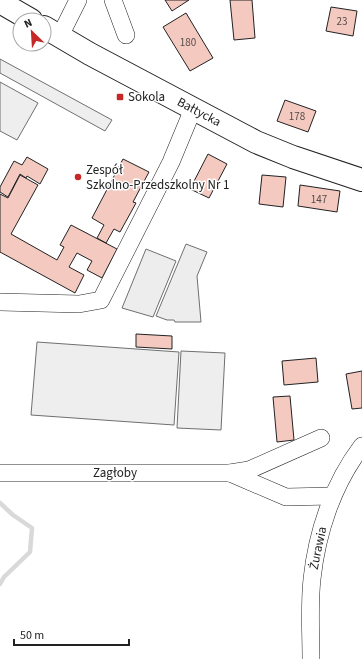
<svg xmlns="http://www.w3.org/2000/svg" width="362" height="659" viewBox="0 0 362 659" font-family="'Source Sans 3',sans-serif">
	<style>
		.green { fill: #eee; stroke: #6f6f6f }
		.parking { fill: #ededed; stroke: #6f6f6f }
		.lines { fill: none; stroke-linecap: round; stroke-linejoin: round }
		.stream { stroke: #d9d9d9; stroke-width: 4.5 }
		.building { fill: #f3c9c0; stroke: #222 }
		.minor-casing { stroke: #222; stroke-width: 18 }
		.major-casing { stroke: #222; stroke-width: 24 }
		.minor { stroke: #fff; stroke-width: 17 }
		.major { stroke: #fff; stroke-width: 22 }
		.poi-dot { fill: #c62828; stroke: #fff; stroke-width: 1.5 }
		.labels { text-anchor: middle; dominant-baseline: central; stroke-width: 3; stroke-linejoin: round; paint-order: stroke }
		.number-label { font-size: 11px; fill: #564c4a }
		.poi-label { font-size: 13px; fill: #222; stroke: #fff; text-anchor: start }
		.street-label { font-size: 13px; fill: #222; stroke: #fff }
	</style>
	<rect width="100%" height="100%" fill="#fff"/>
	<!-- green -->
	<g class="green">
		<path d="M0,59L112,120L105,131L0,73Z"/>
		<path d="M0,82L38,103L17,140L0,131Z"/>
		<path d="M37,342L179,352L174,425L31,415Z"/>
		<path d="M181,351L225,353L221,430L177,428Z"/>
	</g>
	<!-- parking -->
	<g class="parking">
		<path d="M186,244L207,252L197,276L201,322H175L174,320H167L156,316Z"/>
		<path d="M146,249L176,261L153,317L122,308Z"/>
	</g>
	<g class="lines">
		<!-- stream -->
		<path class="stream" d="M0,503L13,515L32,528L30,552L4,577L0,584"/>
	</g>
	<!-- building -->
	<g class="building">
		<path d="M165,0H189L172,11Z"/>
		<path d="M230,0H252L255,38L234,40Z"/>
		<path d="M331,7L357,11L353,36L326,31Z"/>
		<path d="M186,13L213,58L190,71L163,27Z"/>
		<path d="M285,100L316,111L308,132L277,121Z"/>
		<path d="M208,154L227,164L209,198L190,189Z"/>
		<path d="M27,157L48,169L40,184L27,176L26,178L20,174L8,197L0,192V187L14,161L22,165Z"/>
		<path d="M123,159L149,172L133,202L136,203L120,232L114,229L106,243L97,238L104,225L92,218Z"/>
		<path d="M20,175L38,185L11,234L57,260L64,247L60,245L71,225L117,249L102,278L87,270L92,261L77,253L69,267L84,275L75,293L0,252V194L8,198Z"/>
		<path d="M262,175L286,177L283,207L259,204Z"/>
		<path d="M300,185L340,191L337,212L298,206Z"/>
		<path d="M136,334L172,336V349L136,347Z"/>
		<path d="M316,358L318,382L284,385L282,361Z"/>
		<path d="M362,371V408L352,409L346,374Z"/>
		<path d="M290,396L294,440L277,442L273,397Z"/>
	</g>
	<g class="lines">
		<!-- minor casing -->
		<g class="minor-casing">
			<g id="minor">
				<path d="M113,0L126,35"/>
				<path d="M60,36L78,0"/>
				<path d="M0,302L79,304L101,300L171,162L193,109"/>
				<path d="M0,473H230L249,470L321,438"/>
				<path d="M230,473L286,497L332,496"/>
				<path d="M311,659C311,633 309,606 312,579C317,532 333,484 362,446"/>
			</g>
		</g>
		<!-- major casing -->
		<g class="major-casing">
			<g id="major">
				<path d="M0,2L31,20"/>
				<path d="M44,27L90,54L256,142L293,157L362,180"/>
			</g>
		</g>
		<!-- minor -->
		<use href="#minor" class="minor"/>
		<!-- major -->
		<use href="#major" class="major"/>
	</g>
	<!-- markers -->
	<g class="poi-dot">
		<rect x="116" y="93" width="8" height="8" rx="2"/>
		<circle cx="78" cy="177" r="4"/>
	</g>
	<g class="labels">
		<!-- number labels -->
		<g class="number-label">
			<text x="342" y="21">23</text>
			<text x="188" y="42">180</text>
			<text x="297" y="116">178</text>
			<text x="319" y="199">147</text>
		</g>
		<!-- poi labels -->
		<g class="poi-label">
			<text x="128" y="97">Sokola</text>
			<text x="86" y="170">Zespół<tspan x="86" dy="15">Szkolno-Przedszkolny Nr 1</tspan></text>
		</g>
		<!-- street labels -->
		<g class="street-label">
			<text transform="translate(199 112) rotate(28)">Bałtycka</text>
			<text x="115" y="473">Zagłoby</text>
			<text transform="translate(318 548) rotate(-78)">Żurawia</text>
		</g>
	</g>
	<!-- north arrow -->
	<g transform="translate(32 32) rotate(335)"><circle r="19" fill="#ffffff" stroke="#a7a7a7"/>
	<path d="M0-3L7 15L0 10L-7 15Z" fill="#c62828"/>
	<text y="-6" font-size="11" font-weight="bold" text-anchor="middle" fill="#222222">N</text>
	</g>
	<!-- scale -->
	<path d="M14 639v6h115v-6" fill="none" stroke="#222222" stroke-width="2"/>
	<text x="20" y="639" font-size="12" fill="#222222" stroke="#ffffff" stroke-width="3" paint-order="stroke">50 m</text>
</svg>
